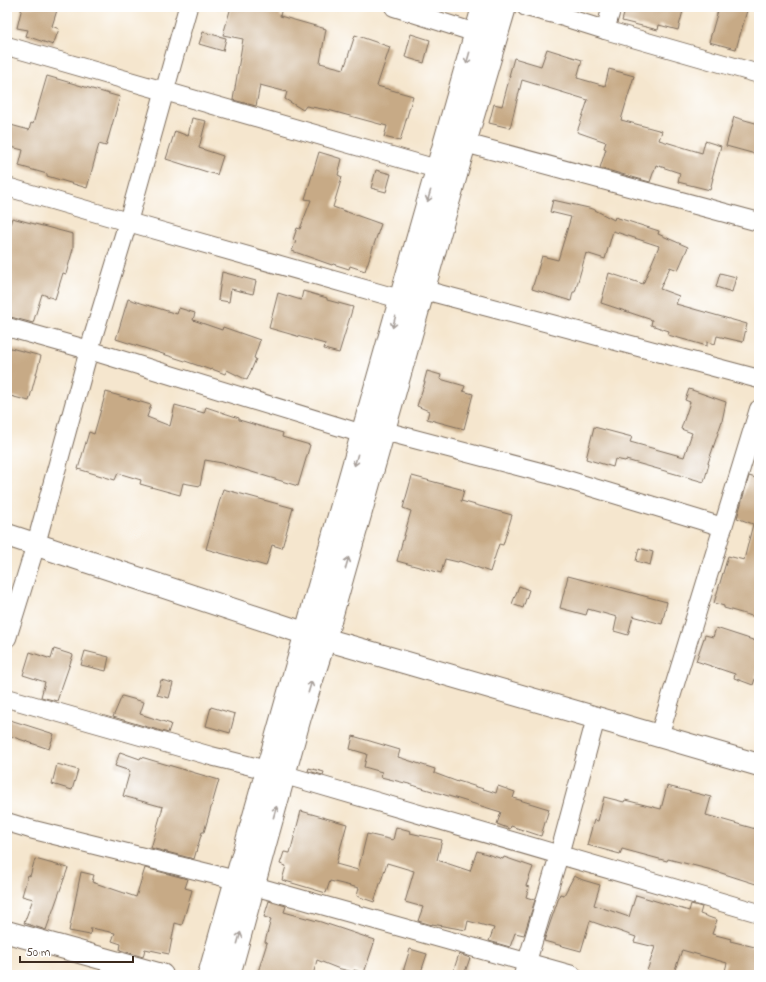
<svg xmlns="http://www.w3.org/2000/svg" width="766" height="982" viewBox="0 0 766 982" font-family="'Indie Flower',sans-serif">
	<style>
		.building { fill: #c7aa86 }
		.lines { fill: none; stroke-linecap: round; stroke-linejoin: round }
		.street-casing { stroke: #7c6c5c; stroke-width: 20 }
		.secondary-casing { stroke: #7c6c5c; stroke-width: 24 }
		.primary-casing { stroke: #7c6c5c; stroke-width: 24 }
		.street { stroke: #fff; stroke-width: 18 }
		.secondary { stroke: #fff; stroke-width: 22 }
		.primary { stroke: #fff; stroke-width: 22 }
		.oneway { stroke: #a79f9a }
	</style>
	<rect width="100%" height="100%" fill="#fff"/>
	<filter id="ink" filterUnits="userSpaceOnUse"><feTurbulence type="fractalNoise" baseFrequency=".025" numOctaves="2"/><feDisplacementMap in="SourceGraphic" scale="8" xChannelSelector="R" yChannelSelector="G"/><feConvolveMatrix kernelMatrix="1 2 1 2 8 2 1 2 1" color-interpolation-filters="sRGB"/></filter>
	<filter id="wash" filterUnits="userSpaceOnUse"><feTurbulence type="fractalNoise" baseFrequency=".012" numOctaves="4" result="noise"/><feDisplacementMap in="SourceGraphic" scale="16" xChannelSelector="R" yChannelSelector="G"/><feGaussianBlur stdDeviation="0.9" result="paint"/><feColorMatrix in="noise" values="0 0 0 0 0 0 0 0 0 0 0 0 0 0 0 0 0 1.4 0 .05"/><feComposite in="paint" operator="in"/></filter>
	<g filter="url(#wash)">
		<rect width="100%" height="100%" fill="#f5e6ce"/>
		<g id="blocks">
			<!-- building -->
			<g class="building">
				<path d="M22,7H58L52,26L59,29L53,45L26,36L28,30L17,28Z"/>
				<path d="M231,7H282L280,16L326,29L320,63L344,69L355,35L390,47L377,86L413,96L400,141L384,137L387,126L328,110L306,106L303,110L285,99L287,92L260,85L256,106L233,100L243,39L223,35Z"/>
				<path d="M626,7H684L678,30L659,25L658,30L622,21Z"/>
				<path d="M719,7H748L736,49L709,42Z"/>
				<path d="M203,32L226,38L223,51L199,44Z"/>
				<path d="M411,34L430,40L424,63L405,57Z"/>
				<path d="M547,49L582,60L577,78L605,86L609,69L634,76L621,120L662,131L659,140L702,153L705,141L721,146L712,178H713L710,190L678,182L680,173L656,165L650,182L600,168L606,149L604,148L606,142L577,132L588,100L522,80L510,128L489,123L494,104L502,106L510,76H509L514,58L541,66Z"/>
				<path d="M47,76L120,97L106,146L99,144L87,188L47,176V174L19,166L23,150L7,146V124L29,130L31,123L33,124Z"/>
				<path d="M734,117L759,124V155L726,146Z"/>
				<path d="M192,118L206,121L199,148L223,156L217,175L166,159L175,131L188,136Z"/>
				<path d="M319,152L342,159L338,175L342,177L333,207L381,224L365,271L350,266L349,269L333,264L332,265L292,251L296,241L293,240L297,228L300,229L311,200L305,199Z"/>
				<path d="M376,170L391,174L386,192L371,188Z"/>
				<path d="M553,200L593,209L614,220L615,217L659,231L658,234L688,247L678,270L670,267L660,289L679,296L676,304L747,324L743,342L717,336L715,344L707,342V346L668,335L669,331L651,325L652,320L601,303L609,273L643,284L659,246L613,231L605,259L586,253L575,292H573L571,301L532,289L542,256L558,260L571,217L550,212Z"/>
				<path d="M12,218L73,234V249L66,274L63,273L55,299L42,294L33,323L7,316V235Z"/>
				<path d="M222,272L256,281L253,294L231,289L229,302L218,300Z"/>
				<path d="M720,273L736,277L732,292L716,287Z"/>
				<path d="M303,291L327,298V300L353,307L339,353L324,349L325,344L269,328L278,293L301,300Z"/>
				<path d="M128,299L177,314L179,308L195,313L193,320L222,330L223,327L260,340L254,358L256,359L247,380L227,370L225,374L212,369L211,370L185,361L116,339Z"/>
				<path d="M7,347L41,356L29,401L7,395Z"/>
				<path d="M427,371L441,375L440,379L465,386L463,391L473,394L464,429L427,419L429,411L417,406L425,382H424Z"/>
				<path d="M689,389L726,402L722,421L708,463L709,464L704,482L626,460L625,461L615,459L613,467L586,459L594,427L632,437L630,442L684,457L692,433L681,429L690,402L685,400Z"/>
				<path d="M106,392L151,405L147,417L170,426L175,405L204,413L206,407L239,418V420L283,433L282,437L310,445L298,486L222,463L205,460L200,486L183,483L180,495L140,484L141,480L118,473L115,480L78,469L89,432L94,434Z"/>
				<path d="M412,476L464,490L461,501L512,515L503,545L499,544L490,572L459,561L458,562L445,559L441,573L397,561L411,511L403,508Z"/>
				<path d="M749,476L759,479V618L724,608V606L714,603L728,556L744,560L753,524L737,518Z"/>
				<path d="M223,489L293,508L282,548L272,545L266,566L206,549Z"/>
				<path d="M639,548L653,552L650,565L636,561Z"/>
				<path d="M568,576L667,602L662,624L633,616L628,635L614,631L617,617L588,609L586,615L560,608Z"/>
				<path d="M519,586L529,590L523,608L512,604Z"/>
				<path d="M716,628L759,642V667L753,685L734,678L735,674L696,661L705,635L713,637Z"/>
				<path d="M54,649L73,655L57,701L41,697L45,682L23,675L30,652L51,659Z"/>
				<path d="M85,651L109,657L106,671L81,665Z"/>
				<path d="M161,680L173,683L169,698L157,695Z"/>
				<path d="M122,696L144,702L140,714L171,724L168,733L113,717Z"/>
				<path d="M211,707L235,714L230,733L206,726Z"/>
				<path d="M7,719L54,734L49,749L7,735Z"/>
				<path d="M353,736L400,750L398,757L435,769L434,773L458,782V781L496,793L498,786L515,792L513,798L549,809L541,836L511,826L510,829L497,824L501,812L409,784L381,777L382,772L364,767L367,754L350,749Z"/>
				<path d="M120,752L140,759L141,757L219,780L204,832H202L194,859L151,848L163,807L123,796L130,771L115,766Z"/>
				<path d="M57,764L78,770L72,790L52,784Z"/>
				<path d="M309,768L324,772L323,775L308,771Z"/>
				<path d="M667,786L711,797L706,815L759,830V885L712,870L668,859L667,861L622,849L620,854L587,845L594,820L598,821L604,797L624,802L625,800L661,809Z"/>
				<path d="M301,811L347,824L336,864L358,870L367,834L393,840L396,827L411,831L410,833L442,840L437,860L470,871L477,851L503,859L504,857L533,867L526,886L529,887L526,897L535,900L524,935L515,933L510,947L489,941L494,928L468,921L466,930L432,924V925L418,921L423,907L405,902L414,871L387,863L374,902L357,896L359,888L330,881L326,893L282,880L286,866L280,864L284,852L290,853Z"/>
				<path d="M35,859L68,868L46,930L24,923L33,899L22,896L28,875L30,876Z"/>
				<path d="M145,868L188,879L185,888L192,890L182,925L175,923L169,954L145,949L143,957L120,950L121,944L112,941L115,933L91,928L90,935L69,931L81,872L94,875L92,882L136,897Z"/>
				<path d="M574,876L583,880L600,885L594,905L629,917L636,895L689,911L691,904L702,907L700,914L717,920L712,934L731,939L730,941L759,948V975H724L727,963L682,950L673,975H659L647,971L655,947L634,942L636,937L590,921L581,951L544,941L560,894L564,895Z"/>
				<path d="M269,901L286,906L284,912L321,922L375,940L364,973L354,970L353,972L337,968L317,960L313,975H257L267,943L265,942L271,919L264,917Z"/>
				<path d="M410,949L427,954L420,975H402Z"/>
				<path d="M459,954L470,958L464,975H452Z"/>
			</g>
		</g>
	</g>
	<g filter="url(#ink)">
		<use href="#blocks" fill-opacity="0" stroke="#7c6c5c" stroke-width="1"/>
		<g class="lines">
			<!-- street casing -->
			<g class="street-casing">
				<g id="street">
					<path d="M394,7L476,33"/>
					<path d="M526,7L554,14L605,30L759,74"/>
					<path d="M605,30L612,7"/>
					<path d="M7,46L437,169"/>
					<path d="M465,143L759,222"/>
					<path d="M7,187L128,222L400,299"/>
					<path d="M424,290L759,379"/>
					<path d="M7,327L89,350L363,434"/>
					<path d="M384,431L548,474L723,527"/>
					<path d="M7,638L36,544L89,350L128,222L188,7"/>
					<path d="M7,698L211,756L267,770"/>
					<path d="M659,736L759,409"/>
					<path d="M285,775L759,913"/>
					<path d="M7,822L30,829L236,880"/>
					<path d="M254,886L572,975"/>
					<path d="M523,975L559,855L596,718"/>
				</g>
			</g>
			<!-- secondary casing -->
			<g class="secondary-casing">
				<g id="secondary">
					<path d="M7,535L307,634L759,765"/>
					<path d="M7,932L162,975"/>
				</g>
			</g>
			<!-- primary casing -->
			<g class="primary-casing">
				<g id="primary">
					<path d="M209,975L483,7"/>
					<path d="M229,975L300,717L325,639L465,143L505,7"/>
				</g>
			</g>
			<!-- street -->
			<use href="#street" class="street"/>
			<!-- secondary -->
			<use href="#secondary" class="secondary"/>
			<!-- primary -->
			<use href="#primary" class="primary"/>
		</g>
		<!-- one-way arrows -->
		<defs><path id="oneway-shaft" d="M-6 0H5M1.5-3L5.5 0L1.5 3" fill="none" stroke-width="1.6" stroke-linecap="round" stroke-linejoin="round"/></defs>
		<g class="oneway">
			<use href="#oneway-shaft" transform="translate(468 58) rotate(106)"/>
			<use href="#oneway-shaft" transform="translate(429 196) rotate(106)"/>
			<use href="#oneway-shaft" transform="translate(394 322) rotate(105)"/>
			<use href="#oneway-shaft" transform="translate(356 460) rotate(106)"/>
			<use href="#oneway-shaft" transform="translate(347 563) rotate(-74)"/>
			<use href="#oneway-shaft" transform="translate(310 687) rotate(-73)"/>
			<use href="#oneway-shaft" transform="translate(275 812) rotate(-74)"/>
			<use href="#oneway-shaft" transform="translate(239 938) rotate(-74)"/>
		</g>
	</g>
	<!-- margin -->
	<rect width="766" height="982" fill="none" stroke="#fff" stroke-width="24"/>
	<!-- scale -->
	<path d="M20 956v6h113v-6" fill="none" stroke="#3b2a1e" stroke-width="2"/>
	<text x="26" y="956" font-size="12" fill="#3b2a1e" stroke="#ffffff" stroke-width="3" paint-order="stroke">50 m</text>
</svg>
